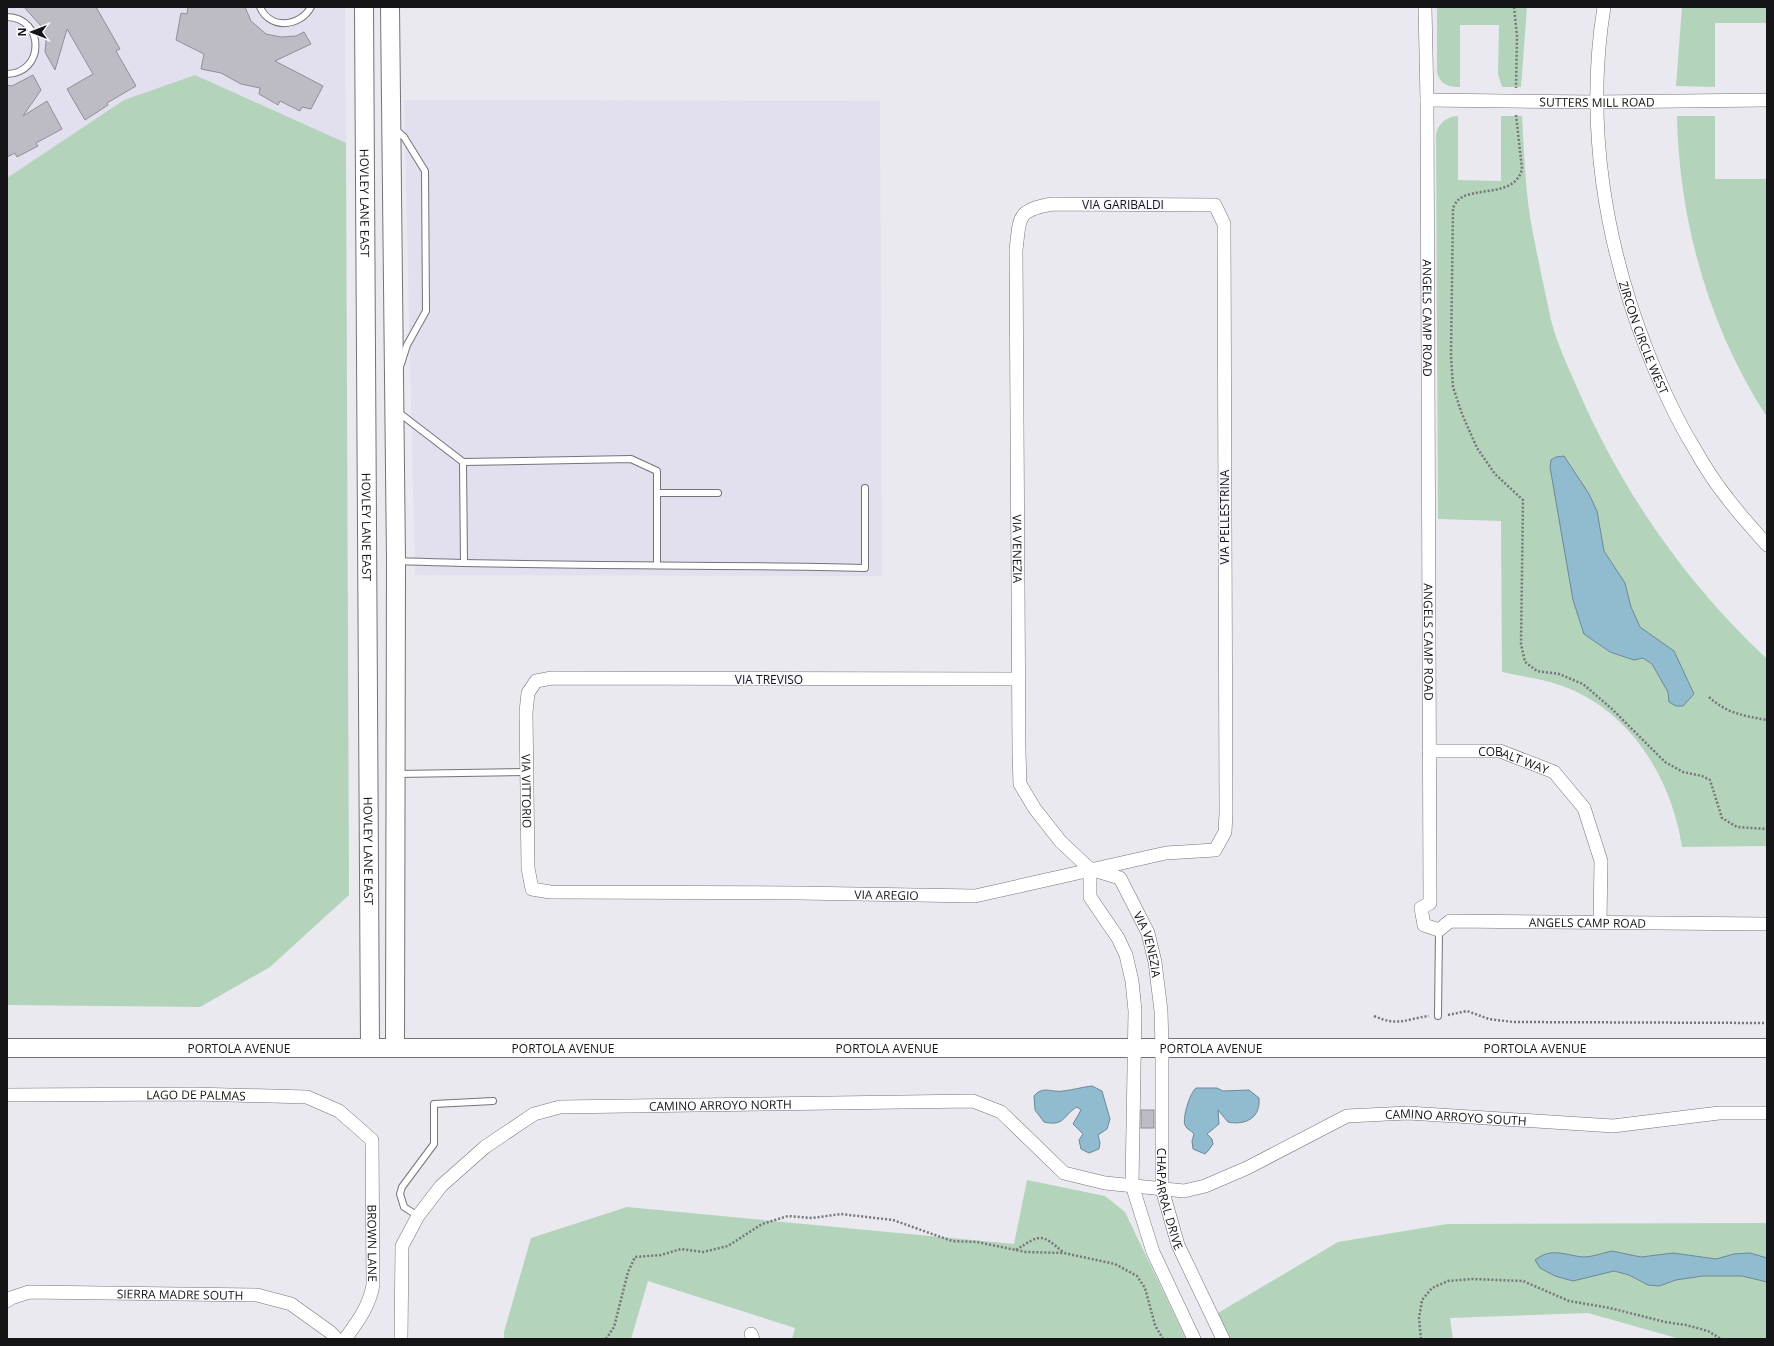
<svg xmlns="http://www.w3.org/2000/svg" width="1774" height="1346" viewBox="0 0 1774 1346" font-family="'Open Sans',sans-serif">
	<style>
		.built { fill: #e2dfee }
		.green { fill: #b3d3bb }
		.water { fill: #91bbcf; stroke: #6c8998 }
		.building { fill: #bdbbc3; stroke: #918f96 }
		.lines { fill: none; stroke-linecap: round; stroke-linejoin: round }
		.lane-casing { stroke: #75737a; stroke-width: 8 }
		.street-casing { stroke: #75737a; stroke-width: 14 }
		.secondary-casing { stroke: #75737a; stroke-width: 20 }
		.path { stroke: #77767a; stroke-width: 2.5; stroke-dasharray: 2 2; stroke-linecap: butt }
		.lane { stroke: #fff; stroke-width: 6 }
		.street { stroke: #fff; stroke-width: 13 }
		.secondary { stroke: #fff; stroke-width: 18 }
		.labels { text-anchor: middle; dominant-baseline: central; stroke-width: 3; stroke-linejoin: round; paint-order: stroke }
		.street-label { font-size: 12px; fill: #151417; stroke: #f8f6fe }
	</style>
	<rect width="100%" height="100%" fill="#eae9f0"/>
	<!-- built -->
	<g class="built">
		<path d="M7,7H345L346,143L195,75L124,100L7,178Z"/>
		<path d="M404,100L880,101L882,576L415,575Z"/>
	</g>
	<!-- green -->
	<g class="green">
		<path d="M1437,7H1527L1521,87H1502L1498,74L1499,25H1460V87C1449,87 1440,85 1437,72Z"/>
		<path d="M1682,7H1767V23H1715V87L1676,86Z"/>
		<path d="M195,75L346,143L349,895L270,967L200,1007L7,1005V178L124,100Z"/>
		<path d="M1458,116V180L1501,181V116H1522C1524,150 1525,184 1530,217C1536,252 1544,286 1551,320C1557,344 1569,369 1579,392C1623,493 1686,583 1767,659V846L1682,847C1672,780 1632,714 1568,688C1547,679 1523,677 1502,672L1501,521L1438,519L1436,135C1438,123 1446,117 1458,116Z"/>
		<path d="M1677,116H1715V179H1767V417C1709,328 1679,221 1677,116Z"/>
		<path d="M1027,1180L1105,1196L1125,1212L1186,1339H792L795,1328L648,1281L631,1339H504V1332L531,1238L627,1207L1014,1244Z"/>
		<path d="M1767,1223V1339H1680L1588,1313L1450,1318L1453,1339H1230L1218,1313L1338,1242L1447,1224Z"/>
	</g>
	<!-- water -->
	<g class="water">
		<path d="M1564,456L1589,494L1597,511L1604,551L1625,583L1631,607L1640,627L1674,651L1694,694L1683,706H1676L1669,702L1668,692L1652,664L1643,658L1634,660L1610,652L1584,634L1573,600L1550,467L1551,460L1556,457Z"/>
		<path d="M1092,1086L1102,1091L1110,1119L1107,1129L1098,1135L1100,1143L1099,1149L1089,1153L1081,1149L1079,1140L1083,1134L1073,1124L1081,1110L1077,1107C1063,1115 1065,1127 1044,1122L1035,1110L1034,1096C1043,1085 1052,1093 1063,1091C1073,1090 1082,1087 1092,1086Z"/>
		<path d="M1196,1088H1217L1223,1091L1249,1090L1259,1098C1261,1117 1246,1126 1228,1122L1218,1110L1219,1124L1207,1134L1212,1139L1213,1144L1208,1151L1205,1154L1193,1149L1192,1141L1194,1134C1191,1130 1187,1130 1185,1125C1182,1119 1190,1092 1196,1088Z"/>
		<path d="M1612,1251L1641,1257L1673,1253L1716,1259L1734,1254L1750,1253L1767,1258V1282L1742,1276H1703L1676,1280L1659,1286L1648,1285L1629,1275L1614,1271L1573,1281L1555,1276L1540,1268L1535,1260C1552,1247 1564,1255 1583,1257C1592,1257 1603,1253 1612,1251Z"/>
	</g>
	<!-- building -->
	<g class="building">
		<path d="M24,7H96L120,49L116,51L136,86L107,103L108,105L85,120L67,89L93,74L67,29L55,70L45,52L46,41L41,26Z"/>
		<path d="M188,7H245L251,21L266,34L281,37L296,36L304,32L311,44L275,61L323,86L311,109L302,107L300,111L280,101L278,105L259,94L260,88L241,84L221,73L201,69L204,54L176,40L181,13L187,14Z"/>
		<path d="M33,75L41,90L23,116L47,101L62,129L36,143L38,146L17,157L15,153L7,157V85L12,86Z"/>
		<rect x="1141" y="1110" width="13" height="18"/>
	</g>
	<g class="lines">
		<!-- lane casing -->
		<g class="lane-casing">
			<g id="lane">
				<path d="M260,7C270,30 300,27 311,7"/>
				<path d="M7,17C45,18 45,73 7,74"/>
				<path d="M395,129L404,137L425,171L426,311L407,345L401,364"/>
				<path d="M398,412L463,462"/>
				<path d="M657,493H718"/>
				<path d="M397,561C553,567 709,564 865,568V488"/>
				<path d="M464,563L463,462L631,459L657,471V565"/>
				<path d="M397,774L526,772"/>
				<path d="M1438,1016L1439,930"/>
				<path d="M418,1216L404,1207L400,1194L402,1187L434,1144V1104L493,1101"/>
			</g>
		</g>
		<!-- street casing -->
		<g class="street-casing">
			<g id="street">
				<path id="s1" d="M1425,7L1427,100L1430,903L1421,908L1424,925L1439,930L1450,921L1767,924"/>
				<path id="s2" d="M1604,7C1585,124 1605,244 1648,353C1661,385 1675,417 1693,446C1703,464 1715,483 1728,499C1740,515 1754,530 1767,545"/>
				<path id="s3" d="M1427,100L1596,102L1767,100"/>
				<path id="s4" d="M1018,679L552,678L536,681L528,693L526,712L528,868L532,889L550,892L798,893L975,896L1166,853L1215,850L1225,832L1226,814L1224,224L1215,205L1053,204C1017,210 1020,216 1016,250L1019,752L1020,784L1035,809L1061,842L1090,869L1120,878L1148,933L1155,962L1161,1011L1162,1047V1189L1178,1245L1223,1339"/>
				<path id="s5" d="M1429,751H1500L1554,772L1584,808L1601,861L1600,922"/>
				<path d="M1090,869V897L1118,938L1126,955L1132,981L1135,1011L1132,1185L1153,1252L1194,1339"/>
				<path id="s6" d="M7,1095L194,1094L307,1097L339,1111L372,1140L373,1285C369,1307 358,1321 345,1339"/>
				<path id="s7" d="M7,1301L11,1298L29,1292L257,1295L291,1304L330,1332L337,1339"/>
				<path d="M751,1334L753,1339"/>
				<path id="s8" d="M401,1339L402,1246L418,1216L441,1186L485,1147L534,1114L560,1107L973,1101L1001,1112L1064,1173L1105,1183L1184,1191L1205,1186L1247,1168L1347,1116L1408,1113L1613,1126L1719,1113H1767"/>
			</g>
		</g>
		<!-- secondary casing -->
		<g class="secondary-casing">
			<g id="secondary">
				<path id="s9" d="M364,7L370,1047"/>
				<path d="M390,7L396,561L395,1047"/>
				<path id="s10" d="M7,1048H1767"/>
			</g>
		</g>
		<!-- path -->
		<g class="path">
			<path d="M1514,7L1517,36L1516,88"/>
			<path d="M1516,115L1522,169C1515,198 1474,186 1458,200C1456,202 1454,206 1453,208L1451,356L1453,387L1462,414L1477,448L1495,474L1523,500L1521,644L1525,662L1537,671L1559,674L1583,684L1612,709L1665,762L1683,772L1702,776L1710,780L1722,818L1737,827L1767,829"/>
			<path d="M1709,697C1726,713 1744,716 1767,720"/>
			<path d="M1448,1015L1467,1011L1489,1019L1513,1022L1767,1023"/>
			<path d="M1374,1016C1399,1027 1405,1019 1429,1016"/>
			<path d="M1016,1250C1041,1234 1041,1233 1064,1253"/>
			<path d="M606,1339L614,1327L628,1272L635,1257L661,1255L681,1249L703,1252L728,1246L762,1224L788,1216L812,1218L841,1214L893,1220L952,1241L977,1242L1026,1252L1064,1253L1115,1264L1137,1276L1145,1288L1155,1325L1163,1339"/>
			<path d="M1421,1339L1419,1318L1422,1300L1432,1288L1448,1281L1472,1279L1523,1281L1569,1301L1610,1308L1665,1322L1686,1325L1708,1331L1721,1339"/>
		</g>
		<!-- lane -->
		<use href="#lane" class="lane"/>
		<!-- street -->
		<use href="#street" class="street"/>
		<!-- secondary -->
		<use href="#secondary" class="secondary"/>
	</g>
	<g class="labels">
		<!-- street labels -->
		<g class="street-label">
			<text stroke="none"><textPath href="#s3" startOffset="170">SUTTERS MILL ROAD</textPath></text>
			<text stroke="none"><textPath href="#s9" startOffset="196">HOVLEY LANE EAST</textPath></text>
			<text x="1123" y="204">VIA GARIBALDI</text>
			<text stroke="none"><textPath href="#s1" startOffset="311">ANGELS CAMP ROAD</textPath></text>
			<text stroke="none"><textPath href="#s2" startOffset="337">ZIRCON CIRCLE WEST</textPath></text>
			<text transform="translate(1224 517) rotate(-90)">VIA PELLESTRINA</text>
			<text stroke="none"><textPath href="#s9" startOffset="520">HOVLEY LANE EAST</textPath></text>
			<text stroke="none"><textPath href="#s4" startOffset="2560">VIA VENEZIA</textPath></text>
			<text stroke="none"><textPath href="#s1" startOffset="635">ANGELS CAMP ROAD</textPath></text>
			<text x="769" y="679">VIA TREVISO</text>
			<text stroke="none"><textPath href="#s5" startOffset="86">COBALT WAY</textPath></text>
			<text stroke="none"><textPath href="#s4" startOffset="595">VIA VITTORIO</textPath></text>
			<text stroke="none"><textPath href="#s9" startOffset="844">HOVLEY LANE EAST</textPath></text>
			<text stroke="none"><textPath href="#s4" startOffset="1048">VIA AREGIO</textPath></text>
			<text stroke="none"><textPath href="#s1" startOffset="1091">ANGELS CAMP ROAD</textPath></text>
			<text stroke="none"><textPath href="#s4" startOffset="3010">VIA VENEZIA</textPath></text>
			<text stroke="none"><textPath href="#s10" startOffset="556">PORTOLA AVENUE</textPath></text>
			<text stroke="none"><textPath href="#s10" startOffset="880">PORTOLA AVENUE</textPath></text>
			<text stroke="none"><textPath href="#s10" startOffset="232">PORTOLA AVENUE</textPath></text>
			<text stroke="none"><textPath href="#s10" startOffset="1204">PORTOLA AVENUE</textPath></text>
			<text stroke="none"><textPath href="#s10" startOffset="1528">PORTOLA AVENUE</textPath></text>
			<text stroke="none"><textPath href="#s6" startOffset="189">LAGO DE PALMAS</textPath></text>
			<text stroke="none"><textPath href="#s8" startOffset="470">CAMINO ARROYO NORTH</textPath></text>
			<text stroke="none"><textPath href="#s8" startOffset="1251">CAMINO ARROYO SOUTH</textPath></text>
			<text stroke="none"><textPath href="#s4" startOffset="3267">CHAPARRAL DRIVE</textPath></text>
			<text stroke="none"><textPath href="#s6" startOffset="482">BROWN LANE</textPath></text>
			<text stroke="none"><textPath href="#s7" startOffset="175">SIERRA MADRE SOUTH</textPath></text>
		</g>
	</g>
	<!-- border -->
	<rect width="1774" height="1346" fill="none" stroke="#151417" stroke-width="16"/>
	<!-- north arrow -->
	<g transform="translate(32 32) rotate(270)" stroke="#f8f6fe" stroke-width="3" paint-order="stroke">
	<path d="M0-3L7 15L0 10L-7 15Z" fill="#151417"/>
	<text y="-6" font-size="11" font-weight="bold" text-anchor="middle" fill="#151417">N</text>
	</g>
</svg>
